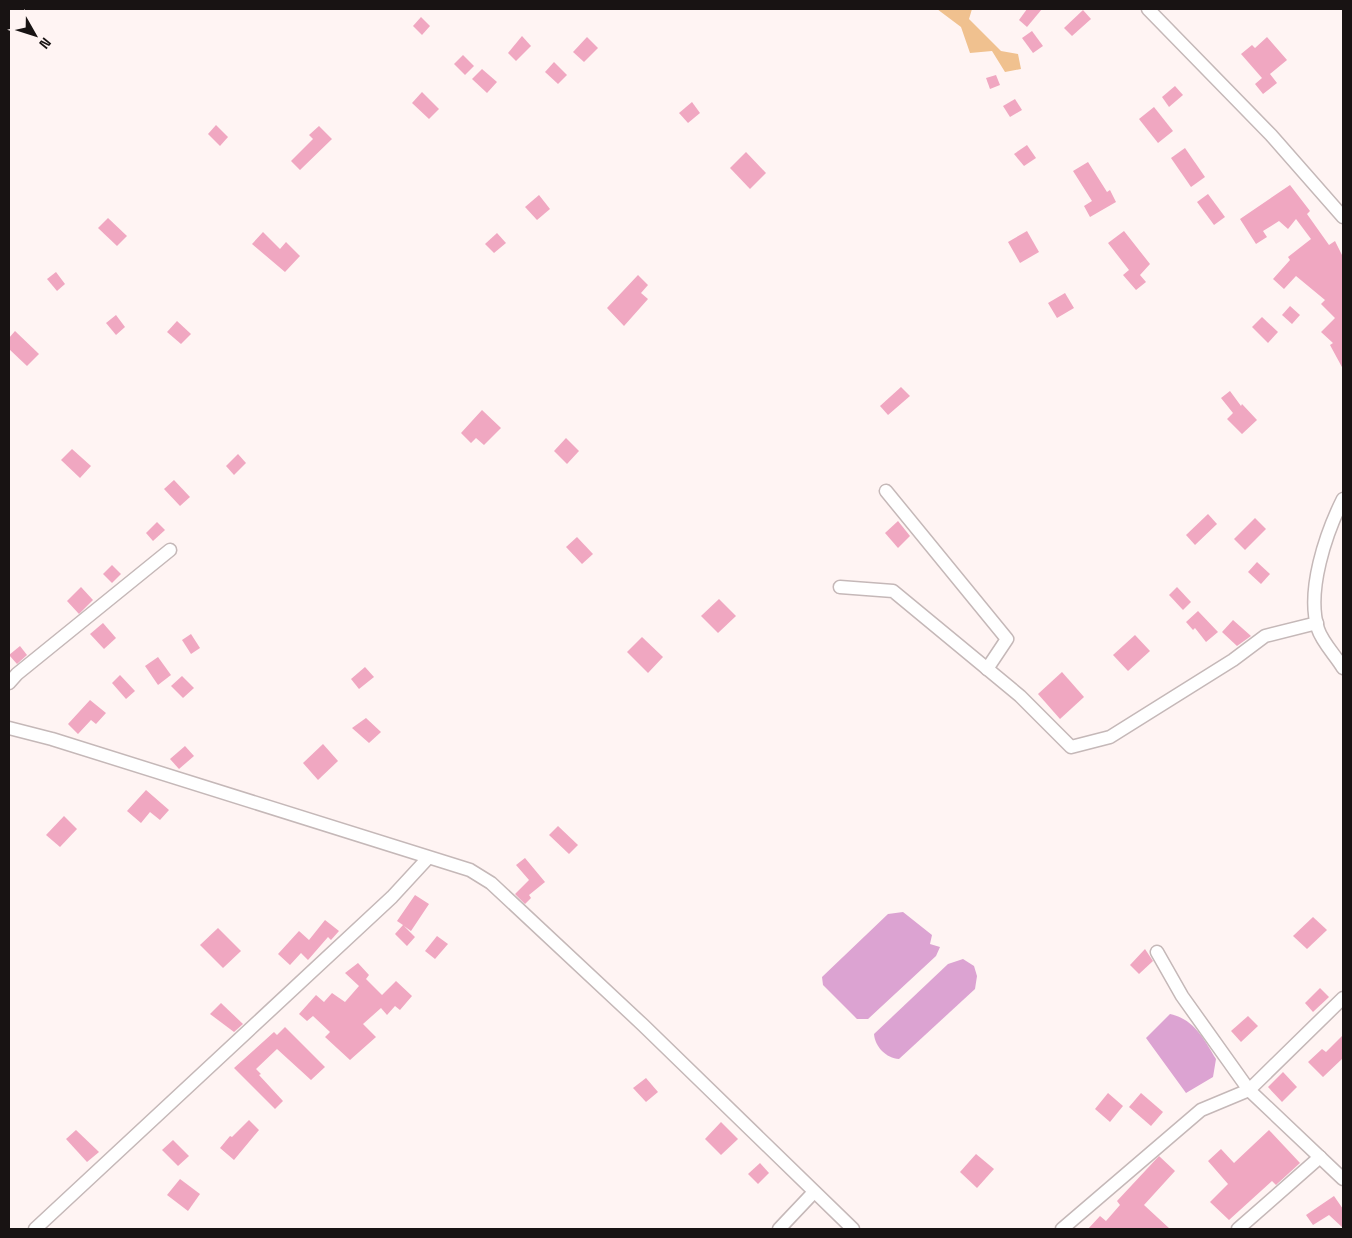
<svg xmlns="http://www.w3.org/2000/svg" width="1352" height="1238" viewBox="0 0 1352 1238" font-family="'Space Grotesk',sans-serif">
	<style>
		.green { fill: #f0c18f }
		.water { fill: #dca3d2 }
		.building { fill: #f0a7c1 }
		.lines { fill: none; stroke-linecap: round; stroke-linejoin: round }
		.minor-casing { stroke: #c5b8b8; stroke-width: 15 }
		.minor { stroke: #fff; stroke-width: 12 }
	</style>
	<rect width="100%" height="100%" fill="#fff4f3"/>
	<!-- green -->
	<path class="green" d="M937,9H972L969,19L1001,51L1018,54L1021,69L1005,72L992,51L970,53L961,27Z"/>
	<!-- water -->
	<g class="water">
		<path d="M903,912L932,935L930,944L940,947L936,956L868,1019H857L823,985L822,977L888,914Z"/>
		<path d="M963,959L974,966L977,976L975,989L899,1059C886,1058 875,1047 874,1034L948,964Z"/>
		<path d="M1170,1014C1194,1019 1204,1039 1216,1059L1213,1077L1186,1093L1146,1038Z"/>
	</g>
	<!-- building -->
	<g class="building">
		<path d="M1027,9H1042L1027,27L1019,20Z"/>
		<path d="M1083,10L1091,19L1072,36L1064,28Z"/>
		<path d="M421,17L430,26L422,35L413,26Z"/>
		<path d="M1032,31L1043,46L1033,53L1022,38Z"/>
		<path d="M522,36L531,46L516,61L508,53Z"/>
		<path d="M587,37L598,48L584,62L573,52Z"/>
		<path d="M1267,37L1287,60L1270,74L1277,83L1263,94L1255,84L1262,78L1241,54L1252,45L1255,48Z"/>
		<path d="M463,55L474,66L465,75L454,64Z"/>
		<path d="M554,62L567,75L558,84L545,72Z"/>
		<path d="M482,69L497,82L487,93L472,79Z"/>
		<path d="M996,75L1000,85L990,89L986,78Z"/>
		<path d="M1175,86L1183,95L1169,107L1162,97Z"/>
		<path d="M422,92L439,109L429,119L412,103Z"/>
		<path d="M1015,99L1022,110L1010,117L1003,106Z"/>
		<path d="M692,102L700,113L688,123L679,113Z"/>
		<path d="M1154,107L1173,131L1158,143L1139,119Z"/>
		<path d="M216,125L228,137L220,146L208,134Z"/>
		<path d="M319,126L332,139L300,170L291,161L313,139L309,135Z"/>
		<path d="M1027,145L1036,158L1024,166L1014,154Z"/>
		<path d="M1185,148L1205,177L1191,187L1171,158Z"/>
		<path d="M746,152L766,173L750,189L730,168Z"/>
		<path d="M1088,162L1107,192L1110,190L1116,202L1090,217L1084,206L1092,201L1073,171Z"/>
		<path d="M1290,185L1310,211L1307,214L1329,245L1335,241L1343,257V369L1330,345L1333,343L1321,332L1335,318L1321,304L1325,300L1296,276L1284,289L1273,279L1290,260L1288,257L1311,239L1296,219L1288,229L1279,221L1263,231L1267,237L1256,244L1240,219Z"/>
		<path d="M1208,194L1225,217L1214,225L1197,202Z"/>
		<path d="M539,195L550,209L537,220L525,207Z"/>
		<path d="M108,218L127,236L117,246L98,228Z"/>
		<path d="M1027,231L1039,252L1020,263L1008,242Z"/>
		<path d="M1124,231L1150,264L1140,275L1146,282L1136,290L1123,275L1129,270L1108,243Z"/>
		<path d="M263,232L280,249L286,242L300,256L285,272L252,244Z"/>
		<path d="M497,233L506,243L494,253L485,244Z"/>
		<path d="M56,272L65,284L57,291L47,279Z"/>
		<path d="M638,275L648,285L641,293L648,299L624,326L607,308Z"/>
		<path d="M1065,293L1074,308L1057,318L1048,303Z"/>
		<path d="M1290,306L1300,315L1292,324L1282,315Z"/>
		<path d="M116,315L125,327L116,335L106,323Z"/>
		<path d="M1262,317L1278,332L1268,343L1252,327Z"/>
		<path d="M177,321L191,334L181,344L167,332Z"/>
		<path d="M15,331L39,354L27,366L9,349V338Z"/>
		<path d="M901,387L910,396L888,415L880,406Z"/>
		<path d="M1230,391L1241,406L1242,404L1257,420L1242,434L1227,419L1233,413L1221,398Z"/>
		<path d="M482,410L501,428L484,445L476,438L471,443L461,433Z"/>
		<path d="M566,438L579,451L567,464L554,451Z"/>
		<path d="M72,449L91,466L80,478L61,460Z"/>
		<path d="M238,454L246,463L234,475L226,466Z"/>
		<path d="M174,480L190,497L180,506L164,489Z"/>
		<path d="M1208,514L1217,524L1195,545L1186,535Z"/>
		<path d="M1255,518L1266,529L1245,550L1234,539Z"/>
		<path d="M898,521L910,536L898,548L885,533Z"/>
		<path d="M157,522L165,530L153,541L146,533Z"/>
		<path d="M577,537L593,554L582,564L566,547Z"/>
		<path d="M1257,562L1270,574L1261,584L1248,572Z"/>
		<path d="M112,565L121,574L112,583L103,574Z"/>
		<path d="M81,587L93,600L79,614L67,601Z"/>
		<path d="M1177,587L1191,602L1183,610L1169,595Z"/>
		<path d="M719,599L736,616L718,633L701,616Z"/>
		<path d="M1198,611L1218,632L1206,642L1195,628L1193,630L1186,622Z"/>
		<path d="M1233,620L1251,636L1237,646L1222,632Z"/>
		<path d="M103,623L116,638L104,649L90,634Z"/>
		<path d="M191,634L200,648L191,654L182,640Z"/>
		<path d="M1135,635L1150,651L1128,671L1113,655Z"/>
		<path d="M642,637L663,657L648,673L627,652Z"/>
		<path d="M20,646L27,655L17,664L9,655Z"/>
		<path d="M158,657L171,675L158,685L145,666Z"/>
		<path d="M365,667L374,677L359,689L351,679Z"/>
		<path d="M1062,672L1084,697L1060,719L1038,694Z"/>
		<path d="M120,675L135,691L126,699L112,683Z"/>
		<path d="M182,676L194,688L183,698L171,686Z"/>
		<path d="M90,700L106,713L96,724L91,720L78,734L68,724Z"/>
		<path d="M366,718L381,732L369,743L352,728Z"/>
		<path d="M323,744L338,761L318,780L303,763Z"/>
		<path d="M185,746L194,756L179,769L170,759Z"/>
		<path d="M146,790L169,810L160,820L150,812L141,823L127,811Z"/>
		<path d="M64,816L77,829L60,847L46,835Z"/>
		<path d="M558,826L578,845L569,854L549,835Z"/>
		<path d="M525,858L545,882L529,895L531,898L525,904L515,894L529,880L516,865Z"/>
		<path d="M415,895L429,904L411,931L404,926L415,937L407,946L395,934L403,925L397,921Z"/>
		<path d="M1313,917L1327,930L1307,949L1293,936Z"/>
		<path d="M325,920L339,931L331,940L328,937L308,960L301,953L290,965L278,954L299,931L309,940Z"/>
		<path d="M218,928L241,951L223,968L200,945Z"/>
		<path d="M437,936L448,944L435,959L425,951Z"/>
		<path d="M1145,949L1153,961L1139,974L1130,965Z"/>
		<path d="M358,963L369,975L366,979L382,995L396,981L412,996L400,1010L395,1006L387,1015L381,1008L363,1024L376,1037L350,1060L325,1037L330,1032L313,1016L307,1021L299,1014L316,995L324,1002L332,993L345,1002L359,986L345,973Z"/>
		<path d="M1320,988L1329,997L1313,1012L1305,1003Z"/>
		<path d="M221,1003L243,1024L234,1032L210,1014Z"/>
		<path d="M1248,1016L1258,1026L1241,1042L1231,1031Z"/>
		<path d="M285,1027L325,1067L311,1080L277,1049L256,1069L261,1074L259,1075L283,1101L275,1109L234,1068L274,1032L277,1035Z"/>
		<path d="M1343,1035V1058L1323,1077L1308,1062L1322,1049L1326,1052Z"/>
		<path d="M1283,1072L1297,1087L1282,1102L1268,1087Z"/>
		<path d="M646,1078L658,1092L646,1102L633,1088Z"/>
		<path d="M1108,1093L1123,1106L1110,1122L1095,1109Z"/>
		<path d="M1141,1093L1163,1112L1151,1126L1129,1107Z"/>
		<path d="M249,1120L259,1130L234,1160L220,1148L230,1136L232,1137Z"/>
		<path d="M721,1122L738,1139L721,1155L705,1139Z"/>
		<path d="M76,1130L99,1152L87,1162L66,1139Z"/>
		<path d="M1269,1130L1300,1163L1276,1185L1272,1181L1229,1220L1210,1202L1228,1184L1208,1161L1221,1149L1234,1163Z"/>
		<path d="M173,1140L189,1156L178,1166L162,1150Z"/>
		<path d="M976,1154L994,1169L977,1188L960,1172Z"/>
		<path d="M1159,1156L1175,1171L1144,1205L1170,1229H1088L1100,1216L1106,1221L1120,1205L1117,1201Z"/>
		<path d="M760,1163L769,1173L758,1184L748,1174Z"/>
		<path d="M180,1179L200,1194L188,1211L167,1195Z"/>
		<path d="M1334,1196L1343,1209V1228L1329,1215L1313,1225L1306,1215Z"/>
	</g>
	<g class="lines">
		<!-- minor casing -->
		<g class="minor-casing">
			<g id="minor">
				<path d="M1148,9L1271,135L1343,217"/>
				<path d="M886,491L1007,639L987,669"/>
				<path d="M1343,499C1326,533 1306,591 1318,629C1322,642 1336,656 1343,668"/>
				<path d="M840,587L893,591L1020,696L1071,747L1110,737L1233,660L1265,636L1317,623"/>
				<path d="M9,683L17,674L170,550"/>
				<path d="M9,728L52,739L470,870L491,883L643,1025L853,1229"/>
				<path d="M1157,952L1182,996L1249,1090L1343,1179"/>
				<path d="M35,1229L392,897L428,858"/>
				<path d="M779,1229L814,1192"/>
				<path d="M1062,1229L1201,1110L1249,1090L1343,998"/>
				<path d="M1238,1229L1320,1157"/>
			</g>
		</g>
		<!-- minor -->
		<use href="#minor" class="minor"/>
	</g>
	<!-- border -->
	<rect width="1352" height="1238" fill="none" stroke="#181313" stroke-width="20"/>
	<!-- north arrow -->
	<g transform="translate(35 35) rotate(129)" stroke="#fff4f3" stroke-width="4" paint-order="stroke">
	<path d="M0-4L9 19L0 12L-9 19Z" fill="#181313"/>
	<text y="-8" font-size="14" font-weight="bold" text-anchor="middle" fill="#181313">N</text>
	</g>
</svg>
